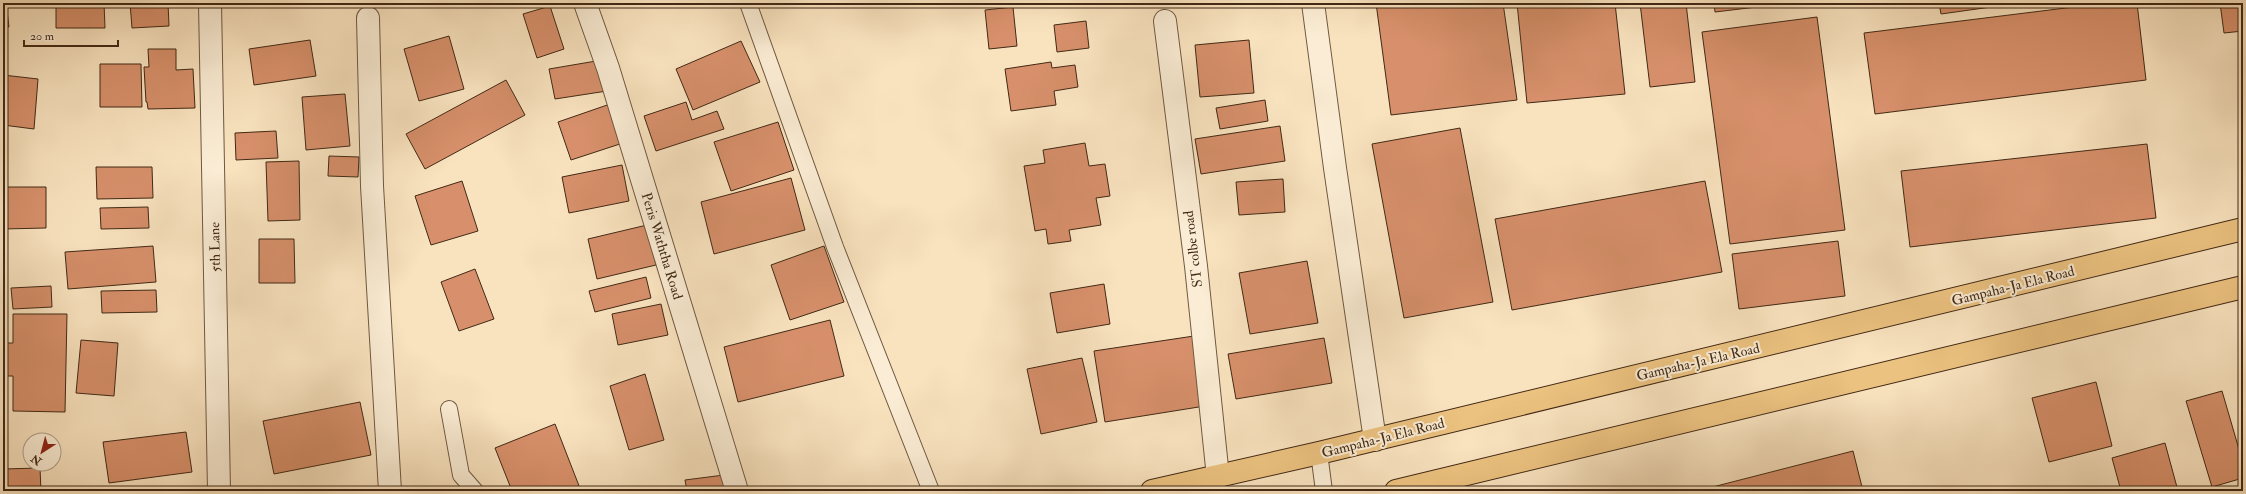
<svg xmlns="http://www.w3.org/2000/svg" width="2246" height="494" viewBox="0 0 2246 494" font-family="'IM FELL Double Pica',serif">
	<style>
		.building { fill: #d7906b; stroke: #412915 }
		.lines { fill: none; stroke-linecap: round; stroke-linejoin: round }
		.lane-casing { stroke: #6f5840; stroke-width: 18 }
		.street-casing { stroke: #6f5840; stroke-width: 24 }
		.highway-casing { stroke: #412915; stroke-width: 24 }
		.lane { stroke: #fbedd5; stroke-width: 16 }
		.street { stroke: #fbedd5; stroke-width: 22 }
		.highway { stroke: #ecc280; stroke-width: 22 }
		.labels { text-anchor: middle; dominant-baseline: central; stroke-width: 4; stroke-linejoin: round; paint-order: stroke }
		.street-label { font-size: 14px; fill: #412915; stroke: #fbedd5 }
	</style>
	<rect width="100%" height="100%" fill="#f9e3bf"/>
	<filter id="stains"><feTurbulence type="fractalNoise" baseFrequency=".005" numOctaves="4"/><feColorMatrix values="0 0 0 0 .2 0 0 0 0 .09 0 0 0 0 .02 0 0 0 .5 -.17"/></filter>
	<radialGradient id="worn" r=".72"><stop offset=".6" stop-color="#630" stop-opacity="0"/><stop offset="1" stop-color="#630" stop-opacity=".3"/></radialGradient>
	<!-- building -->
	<g class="building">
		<path d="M3,3H6L9,27H3Z"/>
		<path d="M56,3H104L105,28H56Z"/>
		<path d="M130,3H168L169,26L132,28Z"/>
		<path d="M1376,3H1503L1517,100L1391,115Z"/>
		<path d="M1517,3H1615L1625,94L1527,103Z"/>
		<path d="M1640,3H1686L1695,82L1650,87Z"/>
		<path d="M1714,3H1790L1715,12Z"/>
		<path d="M1939,3H2020L1941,14Z"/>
		<path d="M2106,3H2137L2146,80L1875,114L1864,33Z"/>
		<path d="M2220,3H2243V31L2224,33Z"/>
		<path d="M550,6L564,49L537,58L523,14Z"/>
		<path d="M1013,7L1017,46L989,49L985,10Z"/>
		<path d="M1817,17L1845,230L1730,244L1702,32Z"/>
		<path d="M1086,21L1089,48L1057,52L1054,25Z"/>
		<path d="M449,36L464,89L419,101L404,49Z"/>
		<path d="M310,40L316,76L254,85L249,49Z"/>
		<path d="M1249,40L1254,93L1200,97L1195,45Z"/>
		<path d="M741,41L760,82L693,110L676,69Z"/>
		<path d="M148,49H176V70L193,69L195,108L148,109L147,102H146L144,67H149Z"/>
		<path d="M602,60L607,91L555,99L549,69Z"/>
		<path d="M1051,62L1052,68L1075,65L1078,87L1054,91L1056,105L1011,111L1005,69Z"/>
		<path d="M100,64H141L142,107H100Z"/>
		<path d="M3,75L38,79L34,129L3,125Z"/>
		<path d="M506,80L525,115L425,169L406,134Z"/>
		<path d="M345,94L350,146L306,150L302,97Z"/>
		<path d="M1265,100L1268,121L1220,129L1216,108Z"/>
		<path d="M686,102L692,120L717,111L724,129L656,151L644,116Z"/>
		<path d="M613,103L626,142L571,160L558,122Z"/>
		<path d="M778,122L794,170L731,191L714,142Z"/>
		<path d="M1280,126L1285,161L1201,174L1195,139Z"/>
		<path d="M1460,128L1493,302L1404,318L1372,144Z"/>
		<path d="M276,131L278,158L236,160L235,133Z"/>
		<path d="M1085,143L1089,166L1105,164L1110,196L1096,198L1101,225L1069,230L1071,241L1048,244L1046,229L1035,231L1024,166L1045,163L1043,150Z"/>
		<path d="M2147,144L2156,218L1910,247L1901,171Z"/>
		<path d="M329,156L359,157L358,177L328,176Z"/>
		<path d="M299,161L300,220L268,221L266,162Z"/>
		<path d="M622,165L629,201L569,213L562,177Z"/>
		<path d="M96,167H152L153,198L97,199Z"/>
		<path d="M791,178L805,230L714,254L701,202Z"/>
		<path d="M1283,179L1285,212L1239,215L1236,182Z"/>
		<path d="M462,181L478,231L431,245L415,196Z"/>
		<path d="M1705,181L1722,272L1512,310L1495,219Z"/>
		<path d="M3,187H46V228L3,229Z"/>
		<path d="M148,207L149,228L101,229L100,208Z"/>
		<path d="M647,225L656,265L597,279L588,239Z"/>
		<path d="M259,239H294L295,283H259Z"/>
		<path d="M1838,241L1845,296L1739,309L1732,254Z"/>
		<path d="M153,246L156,282L68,289L65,252Z"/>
		<path d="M824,246L844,302L790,320L771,265Z"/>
		<path d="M1307,261L1318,323L1250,334L1239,273Z"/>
		<path d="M475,269L494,319L459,331L441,282Z"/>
		<path d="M646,277L651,298L595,312L589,291Z"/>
		<path d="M1104,284L1110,324L1057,333L1050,293Z"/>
		<path d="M51,286L52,307L13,309L11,288Z"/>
		<path d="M156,290L157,312L102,313L101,291Z"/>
		<path d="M661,304L668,335L618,345L612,314Z"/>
		<path d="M13,314H67L65,412L13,411V376H3V343H13Z"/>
		<path d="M830,320L844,376L738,402L724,347Z"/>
		<path d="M1194,336L1205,406L1105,422L1094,351Z"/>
		<path d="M1324,338L1332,383L1236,399L1228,354Z"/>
		<path d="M81,340L118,343L114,396L76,393Z"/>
		<path d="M1082,358L1097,422L1041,434L1027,369Z"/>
		<path d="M645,374L664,440L629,450L610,386Z"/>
		<path d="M2096,382L2112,446L2049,462L2032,398Z"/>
		<path d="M2222,391L2243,463V478L2212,487L2186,401Z"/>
		<path d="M360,402L371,455L274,474L263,421Z"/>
		<path d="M555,424L581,491H512L495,448Z"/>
		<path d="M186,432L192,472L109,483L103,442Z"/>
		<path d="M2165,443L2178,491H2121L2112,458Z"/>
		<path d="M1853,451L1863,491H1697Z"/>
		<path d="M40,468L41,491H3V469Z"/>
		<path d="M724,475L726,491H687L685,480Z"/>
	</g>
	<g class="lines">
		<!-- lane casing -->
		<g class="lane-casing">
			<g id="lane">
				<path d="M748,3L835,247L931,491"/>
				<path d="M449,409L461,475L475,491"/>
				<path d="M1319,453L1324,491"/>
			</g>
		</g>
		<!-- street casing -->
		<g class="street-casing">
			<g id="street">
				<path d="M210,3L219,491"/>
				<path d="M585,3L608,68L737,491"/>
				<path d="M1313,3L1335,168L1375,440"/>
				<path d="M368,18L372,186L390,491"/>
				<path d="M1165,21L1196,266L1218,477"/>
			</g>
		</g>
		<!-- highway casing -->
		<g class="highway-casing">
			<g id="highway">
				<path d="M1152,491L1319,453L2243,229"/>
				<path d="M1396,491L2243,287"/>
			</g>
		</g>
		<!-- lane -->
		<use href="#lane" class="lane"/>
		<!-- street -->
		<use href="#street" class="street"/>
		<!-- highway -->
		<use href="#highway" class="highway"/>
	</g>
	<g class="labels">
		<!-- street labels -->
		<g class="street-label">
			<text transform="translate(662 246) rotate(73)">Peris Waththa Road</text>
			<text transform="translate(215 247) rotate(-91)">5th Lane</text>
			<text transform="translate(1193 249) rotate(-97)">ST colbe road</text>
			<text transform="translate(2013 286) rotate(-14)">Gampaha-Ja Ela Road</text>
			<text transform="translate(1698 362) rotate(-13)">Gampaha-Ja Ela Road</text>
			<text transform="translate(1383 438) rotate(-14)">Gampaha-Ja Ela Road</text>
		</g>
	</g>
	<!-- margin -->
	<rect width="2246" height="494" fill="none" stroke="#f9e3bf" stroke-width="16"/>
	<rect x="4" y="4" width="2238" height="486" fill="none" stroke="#412915" stroke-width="2"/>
	<rect x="8" y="8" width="2230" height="478" fill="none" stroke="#412915"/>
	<!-- north arrow -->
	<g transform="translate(42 452) rotate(216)"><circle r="19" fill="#fbedd5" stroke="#b19f88"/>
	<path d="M0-3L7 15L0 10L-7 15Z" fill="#8f2418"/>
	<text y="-6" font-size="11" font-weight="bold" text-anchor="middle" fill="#412915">N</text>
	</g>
	<!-- scale -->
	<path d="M24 40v6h94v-6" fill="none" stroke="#412915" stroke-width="2"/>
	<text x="30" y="40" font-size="12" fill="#412915" stroke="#fbedd5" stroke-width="3" paint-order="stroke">20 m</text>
	<rect width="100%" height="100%" filter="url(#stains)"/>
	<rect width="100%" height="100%" fill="url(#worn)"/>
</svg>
